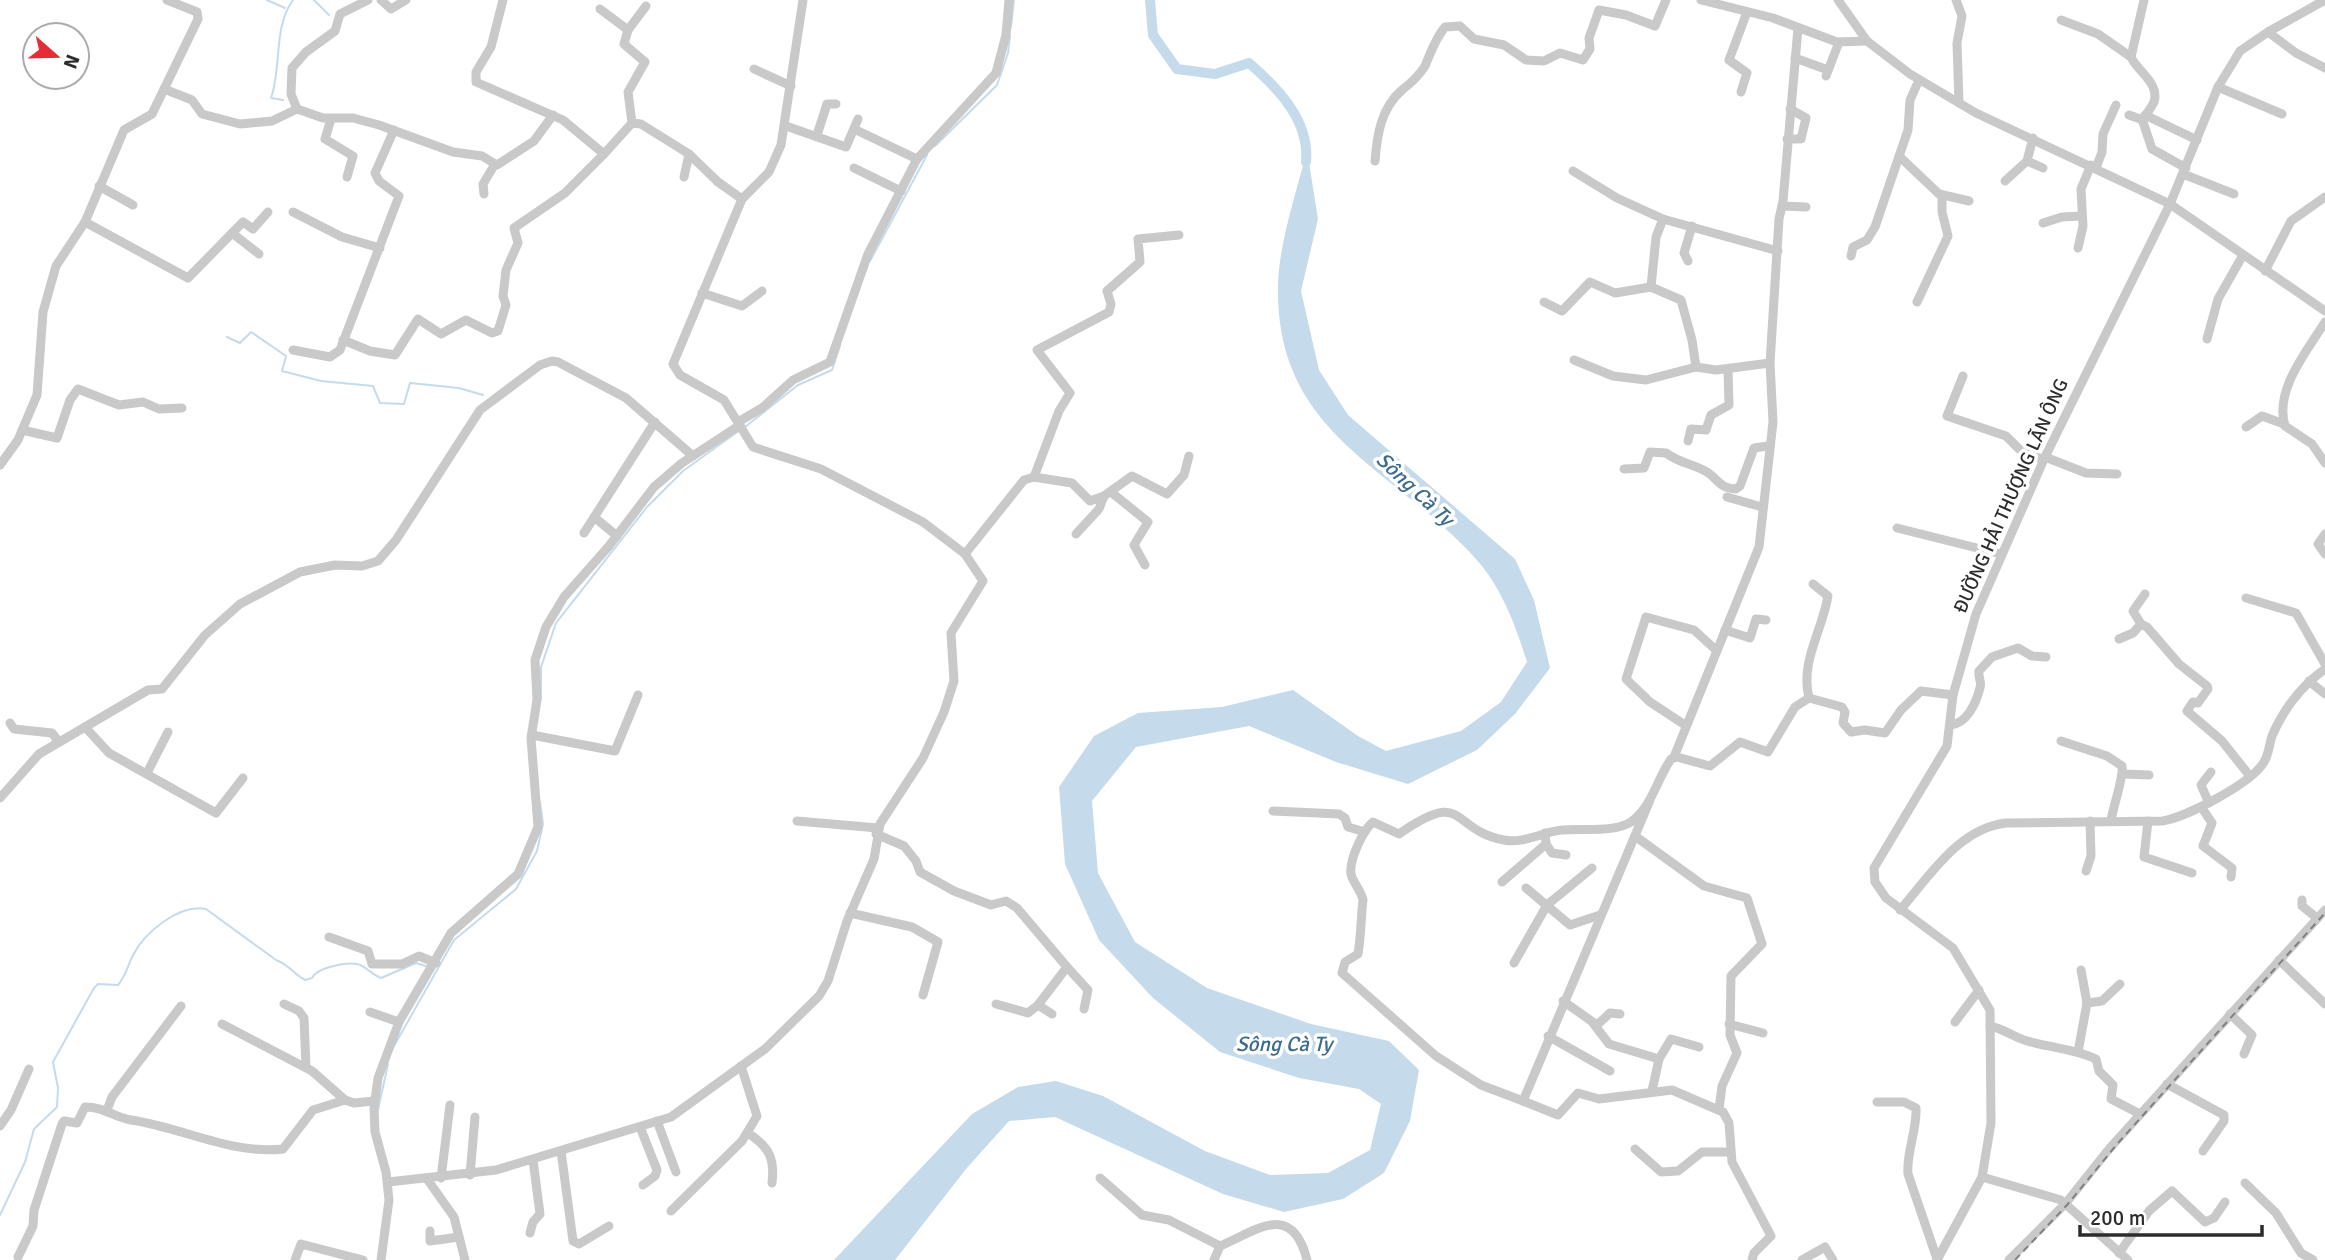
<svg xmlns="http://www.w3.org/2000/svg" width="2325" height="1260" viewBox="0 0 2325 1260" font-family="Signika,sans-serif">
	<style>
		.water { fill: #c5dbeb }
		.lines { fill: none; stroke-linecap: round; stroke-linejoin: round }
		.stream { stroke: #c5dbeb; stroke-width: 2 }
		.river { stroke: #c5dbeb; stroke-width: 10 }
		.minor { stroke: #c9c9c9; stroke-width: 9 }
		.rail { stroke: #818181; stroke-width: 2; stroke-dasharray: 7 5; stroke-linecap: butt }
		.labels { text-anchor: middle; dominant-baseline: central; stroke-width: 7; stroke-linejoin: round; paint-order: stroke }
		.street-label { font-size: 19px; fill: #2c2c2c; stroke: #fff }
		.water-label { font-size: 21px; font-style: italic; fill: #3b6c8e; stroke: #fff }
	</style>
	<rect width="100%" height="100%" fill="#fff"/>
	<!-- water -->
	<path class="water" d="M1307,150L1318,219L1301,291L1319,370L1348,415L1515,559L1534,600L1550,668L1515,714L1477,750L1408,784L1336,762L1249,726L1136,747L1092,801L1098,873L1135,942L1207,988L1311,1024L1389,1041L1419,1070L1410,1121L1384,1173L1343,1199L1284,1212L1223,1194L1055,1117L1009,1121L966,1169L895,1260H834L972,1114L1018,1087L1056,1081L1103,1096L1205,1151L1270,1175L1328,1173L1370,1150L1381,1104L1359,1089L1299,1078L1220,1052L1153,998L1099,940L1065,864L1059,787L1094,736L1138,713L1222,707L1293,690L1358,736L1386,751L1461,731L1501,702L1527,662C1516,626 1501,586 1475,558C1390,464 1275,434 1278,285C1279,242 1297,191 1307,150Z"/>
	<g class="lines">
		<!-- stream -->
		<g class="stream">
			<path d="M267,0L285,8"/>
			<path d="M314,0L329,15"/>
			<path d="M1011,27L1014,0"/>
			<path d="M283,100L271,98C282,67 273,27 293,0"/>
			<path d="M935,146L997,85L1008,53L1010,36"/>
			<path d="M870,261L927,155"/>
			<path d="M227,337L240,343L251,332L286,356L282,371L321,381L373,386L380,403L404,404L410,383L459,388L483,395"/>
			<path d="M745,427L798,385L832,370L840,346"/>
			<path d="M541,699V667L556,623L647,507L683,471L740,430"/>
			<path d="M394,1046L454,940L516,889L537,851L543,824L540,802"/>
			<path d="M378,1110L388,1064"/>
			<path d="M0,1215L25,1162L34,1129L57,1107L58,1088L53,1062L94,988L98,984L118,985C126,976 128,965 133,955C145,932 179,904 206,909L276,960C290,965 293,974 305,980L312,978C316,968 345,962 357,964C364,965 373,975 381,978L416,963L426,966"/>
		</g>
		<!-- river -->
		<path class="river" d="M1150,0L1153,35L1177,69L1215,74L1249,63C1278,88 1310,121 1306,162"/>
		<!-- minor -->
		<g class="minor">
			<path d="M381,0L391,9L406,0"/>
			<path d="M503,0L491,47L476,72V82L563,120L604,154L632,123L641,124L689,154L718,182L742,199"/>
			<path d="M1701,0L1773,18L1837,42L1867,41"/>
			<path d="M1838,0L1867,41L1910,74L1976,113L2170,204L2325,311"/>
			<path d="M1956,0L1962,16L1957,43L1959,103"/>
			<path d="M2144,0L2131,57C2137,71 2160,83 2154,102C2151,109 2145,114 2143,122L2152,149L2186,168"/>
			<path d="M600,9L628,30"/>
			<path d="M2061,20L2098,34L2131,57"/>
			<path d="M2268,32L2296,53L2325,68"/>
			<path d="M1795,58L1828,70"/>
			<path d="M754,69L791,86"/>
			<path d="M1826,76L1839,42"/>
			<path d="M2218,87L2282,114"/>
			<path d="M164,89L192,100L202,114L240,124L272,121L297,109L323,118H353L379,125L453,152L482,156L497,165L534,141L553,115"/>
			<path d="M1741,92L1747,73L1729,60L1747,12"/>
			<path d="M297,109L291,94L292,68L306,52L335,31L340,14L368,0"/>
			<path d="M2129,115L2143,120"/>
			<path d="M2145,115L2197,140"/>
			<path d="M331,119L325,139L353,156L347,177"/>
			<path d="M632,123L628,92L645,62L624,44L628,30L646,6"/>
			<path d="M786,126L846,147L858,119"/>
			<path d="M854,129L917,159"/>
			<path d="M817,135L827,104H836"/>
			<path d="M1787,139H1801L1806,118L1790,109"/>
			<path d="M1899,156L1939,194L1969,201"/>
			<path d="M1375,161C1377,135 1381,108 1402,90C1411,83 1419,76 1425,66C1431,52 1435,39 1445,27L1460,26L1474,39L1504,45L1526,60L1544,61L1560,53L1583,60L1590,49L1589,38L1599,10L1626,15L1655,26L1666,0"/>
			<path d="M2027,161L2043,168"/>
			<path d="M854,168L901,191"/>
			<path d="M2096,168L2102,152L2103,134L2116,105"/>
			<path d="M1573,171L1617,198L1663,219L1778,251"/>
			<path d="M2183,174L2234,194"/>
			<path d="M684,177L689,154"/>
			<path d="M2005,181L2027,161L2033,138"/>
			<path d="M99,186L133,205"/>
			<path d="M484,194L483,184L495,164"/>
			<path d="M1782,206L1806,207"/>
			<path d="M293,212L342,237L380,248"/>
			<path d="M1663,219L1656,237L1651,287L1681,300L1692,340L1696,367"/>
			<path d="M85,222L188,278L243,222L253,229L268,212"/>
			<path d="M2043,223L2062,217L2081,216"/>
			<path d="M232,233L259,254"/>
			<path d="M2078,248L2083,226L2081,189L2091,165"/>
			<path d="M1851,256L1853,247L1867,240L1875,227L1908,130L1910,100L1919,80"/>
			<path d="M1688,261L1684,253L1692,226"/>
			<path d="M2265,271L2291,221L2325,197"/>
			<path d="M702,293L742,306L762,291"/>
			<path d="M1544,302L1562,311L1590,282L1615,293L1651,287"/>
			<path d="M1917,302L1948,236L1942,212V196"/>
			<path d="M2325,322C2307,351 2274,390 2285,426L2312,444L2325,463"/>
			<path d="M2207,339L2218,299L2243,255"/>
			<path d="M343,340L370,351L395,355L418,319L441,334L466,320L492,333L498,331L506,305L503,296L506,270L518,243L514,228L565,193L604,154"/>
			<path d="M293,350L330,357L340,350L399,196L379,181L375,173L394,130"/>
			<path d="M1574,360L1613,376L1646,380L1696,367L1716,370L1770,363"/>
			<path d="M1963,376L1947,416L2006,436L2019,449L2044,460"/>
			<path d="M738,422L762,408L793,380L830,362L868,254L917,159L996,73L1006,35L1009,0"/>
			<path d="M2246,427L2262,416L2284,424"/>
			<path d="M22,430L57,438L70,400L78,389L119,405L143,402L159,409L182,408"/>
			<path d="M1688,441L1691,429L1706,430L1711,415L1729,405L1728,369"/>
			<path d="M2045,457L2086,473L2117,474"/>
			<path d="M0,465L18,440L37,395L43,312L56,266L85,222L124,130L152,114L198,19L197,12L167,0"/>
			<path d="M1624,469L1644,468L1650,452L1666,453C1681,464 1692,463 1707,472C1719,480 1719,488 1736,489L1740,486L1754,448L1768,446"/>
			<path d="M1034,477L1059,411L1070,393L1037,350L1109,312L1111,304L1107,291L1140,262L1138,239L1179,235"/>
			<path d="M1111,492L1148,522L1134,545L1145,565"/>
			<path d="M1727,497L1762,507"/>
			<path d="M594,517L617,536"/>
			<path d="M1897,528L2001,554"/>
			<path d="M584,533L655,422"/>
			<path d="M1076,534L1099,509L1104,496"/>
			<path d="M2325,534L2318,544L2325,554"/>
			<path d="M965,554L1024,480L1034,477L1072,483L1090,501L1104,496L1132,476L1167,494L1184,475L1189,456"/>
			<path d="M2246,598L2296,613L2325,664"/>
			<path d="M2141,624L2133,611L2145,594"/>
			<path d="M1725,630L1750,638L1756,619L1766,620"/>
			<path d="M2119,639L2133,633L2141,624L2147,627L2179,664L2207,686L2208,689L2198,703L2193,702L2187,711L2222,741L2249,775"/>
			<path d="M2309,681L2325,694"/>
			<path d="M1809,698C1800,661 1822,632 1828,596L1813,584"/>
			<path d="M10,723L14,729L52,733L58,741"/>
			<path d="M1685,725L1650,702L1626,679L1646,617L1694,630L1716,650"/>
			<path d="M1950,725C1967,724 1976,703 1980,688C1982,682 1978,678 1979,671L1992,657L2018,648L2032,656L2046,657"/>
			<path d="M85,727L109,753L216,813L243,778"/>
			<path d="M532,735L615,751L638,695"/>
			<path d="M2061,741L2107,756L2122,766C2124,777 2113,806 2111,821"/>
			<path d="M1674,757L1759,547L1773,422L1770,363L1779,219L1783,201L1798,28"/>
			<path d="M147,773L168,732"/>
			<path d="M2123,774L2149,775"/>
			<path d="M0,798L39,754L148,690L162,689L205,635L240,604L300,572L335,565L362,566L378,561L396,540L480,410L540,365L552,361L558,362L626,398L693,456"/>
			<path d="M1650,800L1523,1101L1481,1085L1436,1056L1342,973L1345,962L1358,954C1361,936 1361,917 1363,900C1361,890 1353,883 1351,874C1349,860 1363,830 1373,822L1399,834C1467,787 1448,829 1504,840C1523,844 1543,832 1562,830C1581,828 1614,833 1631,822C1652,807 1657,779 1671,759L1677,757L1710,766L1740,742L1768,752L1795,707L1809,698L1842,707L1845,712L1843,723L1851,732L1865,730L1885,733L1901,710L1921,691L1953,695"/>
			<path d="M2209,803L2201,785L2211,772"/>
			<path d="M2202,808L2212,823L2203,846L2232,868L2231,877"/>
			<path d="M1273,811L1339,814L1345,818L1348,827L1365,832"/>
			<path d="M797,821L878,828"/>
			<path d="M2148,821L2144,857L2192,873"/>
			<path d="M876,834L904,846L916,861L920,872L954,891L991,905L1006,901L1017,908L1067,967L1038,1005L1052,1014"/>
			<path d="M1635,836L1704,886L1747,898L1762,944L1731,976L1730,1035L1737,1053L1722,1086L1719,1109"/>
			<path d="M1546,844L1552,853L1566,855"/>
			<path d="M2086,871L2091,856L2090,821"/>
			<path d="M1502,882L1546,844L1545,833"/>
			<path d="M1526,888L1570,925L1600,915"/>
			<path d="M2302,900V906L2317,918"/>
			<path d="M1900,910C1929,877 1959,828 2006,823L2162,821C2185,818 2252,783 2264,762C2269,754 2269,745 2272,736C2284,708 2300,687 2325,669"/>
			<path d="M850,913L912,927L938,942L923,995"/>
			<path d="M329,937L368,951L372,964H402L419,956L436,963"/>
			<path d="M2279,960L2325,1004"/>
			<path d="M1514,963L1547,905L1592,868"/>
			<path d="M1067,967L1088,990L1084,1009"/>
			<path d="M2081,970L2087,1003"/>
			<path d="M1563,1001L1597,1025L1610,1013L1620,1014"/>
			<path d="M284,1004L299,1011L304,1018L306,1067"/>
			<path d="M996,1004L1028,1013L1038,1005"/>
			<path d="M370,1012L399,1022"/>
			<path d="M2230,1014L2252,1035L2244,1054"/>
			<path d="M1955,1022L1979,990"/>
			<path d="M1593,1023L1609,1044L1659,1059L1652,1091"/>
			<path d="M222,1024L312,1071L345,1100L354,1103L374,1101"/>
			<path d="M1729,1024L1763,1033"/>
			<path d="M1990,1026C2005,1029 2016,1039 2031,1042C2053,1048 2075,1049 2096,1059L2099,1071L2113,1085L2111,1099L2140,1114"/>
			<path d="M1548,1036L1610,1071"/>
			<path d="M2078,1052L2087,1003L2102,1001L2120,984"/>
			<path d="M1659,1059L1671,1039L1699,1047"/>
			<path d="M2167,1084L2224,1115V1121L2203,1151"/>
			<path d="M1523,1101L1558,1115L1578,1093L1599,1099L1672,1090L1723,1112L1729,1123L1732,1162L1771,1236L1754,1253L1752,1260"/>
			<path d="M1877,1102H1904L1916,1108C1917,1131 1906,1153 1908,1174L1937,1259"/>
			<path d="M107,1110L112,1097L181,1006"/>
			<path d="M657,1121L676,1172"/>
			<path d="M0,1126L11,1110L29,1069"/>
			<path d="M640,1127L657,1170L655,1176L643,1185"/>
			<path d="M748,1133C769,1147 775,1158 772,1183"/>
			<path d="M1635,1149L1661,1172L1678,1171L1702,1152H1729"/>
			<path d="M561,1151L573,1241L579,1244L609,1226"/>
			<path d="M470,1175L475,1117"/>
			<path d="M1982,1177L2061,1200L2128,1260"/>
			<path d="M441,1178L450,1105"/>
			<path d="M1100,1178L1142,1215L1169,1220L1220,1246C1256,1231 1292,1200 1307,1260"/>
			<path d="M427,1179L454,1217L465,1260"/>
			<path d="M388,1182L496,1170L671,1117L765,1049L819,996L828,981L847,921L874,859L880,824L923,758L944,712L954,681L951,633L983,581L965,554L923,522L821,469L753,447L724,400L680,375L673,364L742,199L769,172L781,145L803,0"/>
			<path d="M2245,1183L2276,1213L2301,1253L2313,1260"/>
			<path d="M671,1211L742,1141L757,1116L741,1066"/>
			<path d="M430,1231V1241L459,1237"/>
			<path d="M530,1233L533,1222L540,1214L533,1160"/>
			<path d="M2119,1253L2149,1211L2172,1191L2205,1222L2214,1218L2225,1202"/>
			<path d="M18,1257L33,1226L34,1210L62,1124L64,1121L77,1123L85,1107C105,1107 113,1117 131,1120C181,1127 232,1155 283,1149L313,1110L345,1100"/>
			<path d="M295,1260L301,1244L363,1260"/>
			<path d="M381,1260L389,1200L386,1172L375,1132L374,1108L378,1078L399,1022L451,933L518,874L538,827L531,738L537,700L535,660L546,627L564,597L609,546L654,487L682,463L740,425"/>
			<path d="M1214,1260L1220,1246"/>
			<path d="M1802,1260L1825,1247L1833,1260"/>
			<path d="M1937,1260L1982,1177L1991,1123L1990,1010L1953,948L1886,898L1875,882L1874,868L1947,746L1953,695L1976,614L2045,457L2170,204L2218,87L2240,51L2268,32L2325,0"/>
			<path d="M2009,1260L2066,1203L2109,1149L2325,910"/>
		</g>
		<!-- rail -->
		<path class="rail" d="M2015,1260L2067,1205L2118,1143L2325,913"/>
	</g>
	<g class="labels">
		<!-- street labels -->
		<g class="street-label">
			<text transform="translate(2011 496) rotate(-66)">ĐƯỜNG HẢI THƯỢNG LÃN ÔNG</text>
		</g>
		<!-- water labels -->
		<g class="water-label">
			<text transform="translate(1415 489) rotate(43)">Sông Cà Ty</text>
			<text x="1284" y="1044">Sông Cà Ty</text>
		</g>
	</g>
	<!-- north arrow -->
	<g transform="translate(56 56) rotate(110)"><circle r="33" fill="#ffffff" stroke="#ababab" stroke-width="2"/>
	<path d="M0-5L12 26L0 18L-12 26Z" fill="#e62c36"/>
	<text y="-10" font-size="19" font-weight="bold" text-anchor="middle" fill="#2c2c2c">N</text>
	</g>
	<!-- scale -->
	<path d="M2080 1225v10h182v-10" fill="none" stroke="#2c2c2c" stroke-width="3.5"/>
	<text x="2090" y="1225" font-size="21" fill="#2c2c2c" stroke="#ffffff" stroke-width="5" paint-order="stroke">200 m</text>
</svg>
